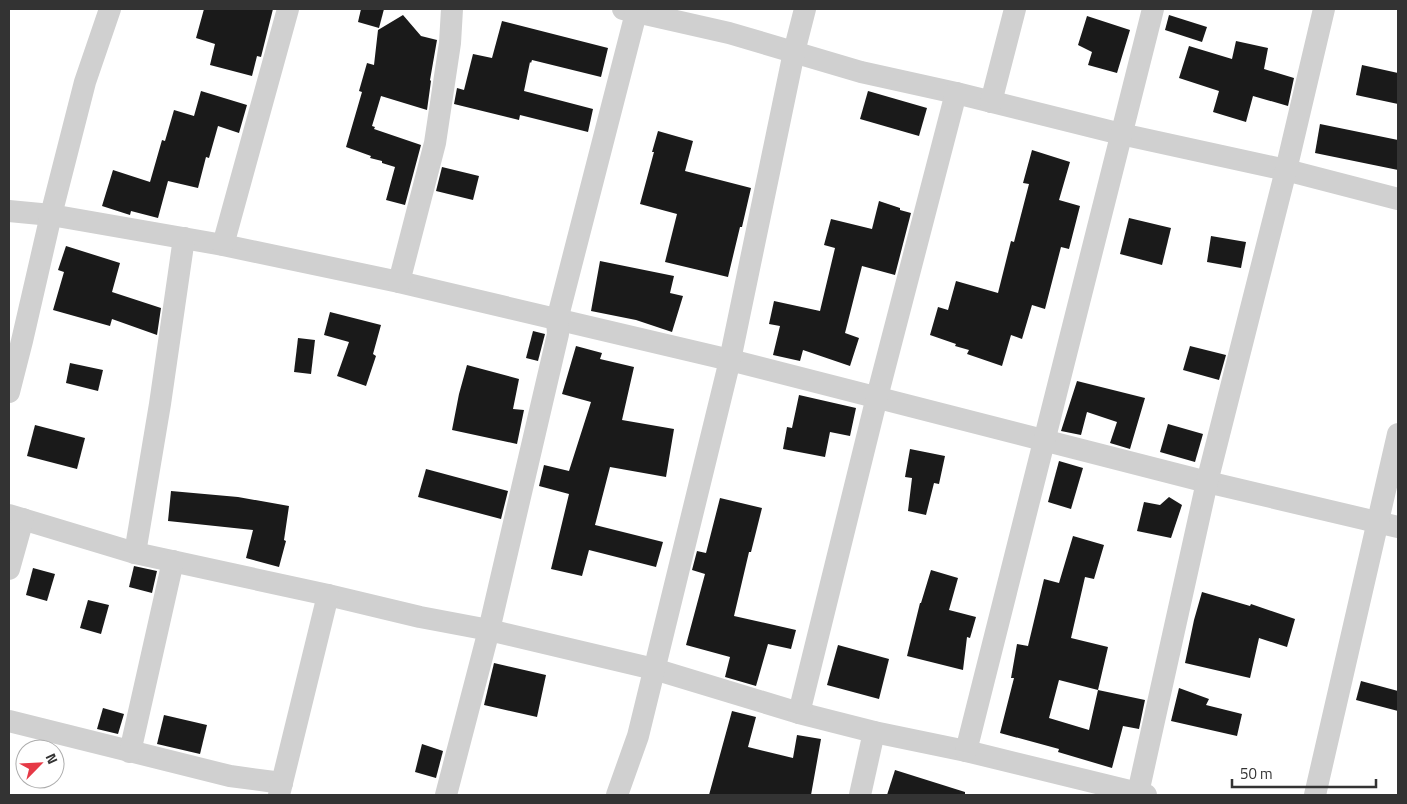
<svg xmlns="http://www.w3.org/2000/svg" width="1407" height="804" viewBox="0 0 1407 804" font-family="'Titillium Web',sans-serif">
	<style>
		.building { fill: #1a1a1a; fill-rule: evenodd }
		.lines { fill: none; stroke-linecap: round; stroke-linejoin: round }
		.minor { stroke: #d0d0d0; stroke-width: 22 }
	</style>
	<rect width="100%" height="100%" fill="#fff"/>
	<!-- building -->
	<g class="building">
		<path d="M204,9H273L261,57L257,56L252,76L210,65L215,44L196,38Z"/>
		<path d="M361,9H384L379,28L358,22Z"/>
		<path d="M403,15L421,36L437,40L430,80L431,81L427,110L381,96L372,126L375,127L374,129L421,145L405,205L386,200L395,167L382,163V161L370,158L371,156L346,147L362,92L359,91L367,63L374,65L378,30Z"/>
		<path d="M1169,15L1207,27L1202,42L1165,30Z"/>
		<path d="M1087,16L1130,30L1117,73L1088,65L1092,52L1078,45Z"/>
		<path d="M502,21L608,48L601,77L532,60L531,63L530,62L524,91L593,109L588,132L520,115L519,120L454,104L457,88L464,90L473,54L492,58Z"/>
		<path d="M1236,41L1268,48L1264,69L1294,78L1288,106L1253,96L1246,122L1213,112L1219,91L1179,78L1189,46L1232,59Z"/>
		<path d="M1362,65L1398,73V104L1356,95Z"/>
		<path d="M201,91L247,105L239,133L218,126L209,158L206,157L198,188L168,181L158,218L131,211L130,215L102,206L113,170L150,182L162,140L165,141L174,110L194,116Z"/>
		<path d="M868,91L927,108L919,136L860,119Z"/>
		<path d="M1320,124L1398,140V170L1315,153Z"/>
		<path d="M658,131L693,141L685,171L751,188L742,227H740L728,277L665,262L677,214L640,204L654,152H652Z"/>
		<path d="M1032,150L1070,162L1059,200L1080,206L1069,249L1061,247L1045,309L1032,305L1022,339L1011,335L1002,366L967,354L969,350L955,346L956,344L930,335L938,307L948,310L956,281L998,293L1011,241L1014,242L1029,184L1023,183Z"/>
		<path d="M442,167L479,176L473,200L436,191Z"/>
		<path d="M879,201L900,208V210L911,213L895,275L862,266L845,333L859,338L850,366L803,350L800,361L773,355L780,326L769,324L774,301L820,311L835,248L824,245L831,219L872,229Z"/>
		<path d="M1129,218L1171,228L1162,265L1120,254Z"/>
		<path d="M1211,236L1246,242L1241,268L1207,262Z"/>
		<path d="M66,246L120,263L112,292L161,308L157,335L112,319L110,326L53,310L64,272L58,270Z"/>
		<path d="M600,261L674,276L670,293L683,296L672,332L636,320L591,311Z"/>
		<path d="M330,312L381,325L373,354L376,356L366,386L337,376L349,342L324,335Z"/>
		<path d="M533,331L545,334L538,361L526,358Z"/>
		<path d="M298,338L315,340L311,374L294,372Z"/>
		<path d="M576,346L602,353L600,359L634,367L622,420L674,429L666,477L610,467L595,525L663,542L656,567L589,550L582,576L551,569L569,494L539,486L544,465L569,471L591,402L562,394Z"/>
		<path d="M1190,346L1226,355L1219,380L1183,370Z"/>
		<path d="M70,363L103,370L98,391L66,383Z"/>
		<path d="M467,365L519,379L513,409L524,410L517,444L452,430L459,394Z"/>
		<path d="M1077,381L1145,398L1130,449L1110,443L1117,422L1087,412L1081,435L1061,431Z"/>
		<path d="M799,395L856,408L850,436L830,432L825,457L783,449L787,427L792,428Z"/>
		<path d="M1168,424L1203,434L1195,462L1160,452Z"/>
		<path d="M35,425L85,438L77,469L27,456Z"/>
		<path d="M910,449L945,456L939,484L934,483L926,515L908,511L912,478L905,477Z"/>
		<path d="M1059,461L1083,468L1071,509L1048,502Z"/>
		<path d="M426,469L508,491L501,519L418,497Z"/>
		<path d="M171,491L238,497L289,506L284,540L286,541L279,567L246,558L253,530L168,521Z"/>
		<path d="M1169,497L1182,505L1171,538L1137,531L1144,502L1160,505Z"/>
		<path d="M720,498L762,508L751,552H749L734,616L796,630L791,649L768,644L756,686L725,677L730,657L686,645L705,574L692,570L697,551L706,553Z"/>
		<path d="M1073,536L1104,545L1094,579L1085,577L1071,638L1108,647L1098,690L1145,700L1139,729L1123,726L1112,768L1058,752L1059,749L1000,733L1014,678H1011L1017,644L1028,646L1044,579L1059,583ZM1059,680L1098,690L1089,730L1049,718Z"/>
		<path d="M134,566L157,571L152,593L129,587Z"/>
		<path d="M33,568L55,574L47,601L26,595Z"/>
		<path d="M931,570L958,578L949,610L976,617L970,638L967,637L963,670L907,656L920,603H921Z"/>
		<path d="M1202,592L1250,606L1251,604L1295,619L1287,647L1259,638L1250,678L1185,663L1194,620Z"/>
		<path d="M88,600L109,605L101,634L80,628Z"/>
		<path d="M838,645L889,659L879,699L827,685Z"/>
		<path d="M494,663L546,675L537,717L484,705Z"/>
		<path d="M1361,681L1398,691V711L1356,700Z"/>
		<path d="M1179,688L1209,699L1206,705L1242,714L1237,736L1171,721Z"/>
		<path d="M103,708L124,714L118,734L97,729Z"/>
		<path d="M732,711L756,717L748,747L793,758L797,735L821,739L811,795H709Z"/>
		<path d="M164,715L207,725L200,754L157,744Z"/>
		<path d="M422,744L443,751L436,778L415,772Z"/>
		<path d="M895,770L965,792V795H887Z"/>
	</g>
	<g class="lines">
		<!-- minor -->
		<g class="minor">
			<path d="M623,9L729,33L861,72L956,93L1121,134L1286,170L1398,199"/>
			<path d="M991,102L1015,9"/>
			<path d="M9,211L51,215L223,245L399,282L730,360L1207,482L1398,527"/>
			<path d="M223,245L288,9"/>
			<path d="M399,282L435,143L450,43L452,9"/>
			<path d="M9,392L22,341L51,215L85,82L110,9"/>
			<path d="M9,515L135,553L328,595L420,617L489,630L654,669L799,713L874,732L966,751L1146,795"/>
			<path d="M135,553L160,404L184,238"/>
			<path d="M9,569L23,519"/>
			<path d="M799,713L877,397L956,93"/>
			<path d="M9,721L230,776L282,783"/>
			<path d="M966,751L1153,9"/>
			<path d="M130,752L173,561"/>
			<path d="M1138,793L1207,482L1286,170L1324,9"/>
			<path d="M279,795L328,595"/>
			<path d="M446,795L489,630L558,334L557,320L637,9"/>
			<path d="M617,795L638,736L730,360L794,52L805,9"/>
			<path d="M860,795L874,732"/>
			<path d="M1315,795L1398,434"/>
		</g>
	</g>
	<!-- border -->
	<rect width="1407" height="804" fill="none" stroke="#333333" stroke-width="20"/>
	<!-- north arrow -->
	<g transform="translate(40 764) rotate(66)"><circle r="24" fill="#ffffff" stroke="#adadad"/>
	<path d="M0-4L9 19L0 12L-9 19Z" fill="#e63946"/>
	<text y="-8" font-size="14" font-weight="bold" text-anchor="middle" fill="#333333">N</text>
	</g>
	<!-- scale -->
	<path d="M1232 779v8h144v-8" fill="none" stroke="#333333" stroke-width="2.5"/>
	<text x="1240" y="779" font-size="15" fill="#333333" stroke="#ffffff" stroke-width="4" paint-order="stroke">50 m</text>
</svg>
